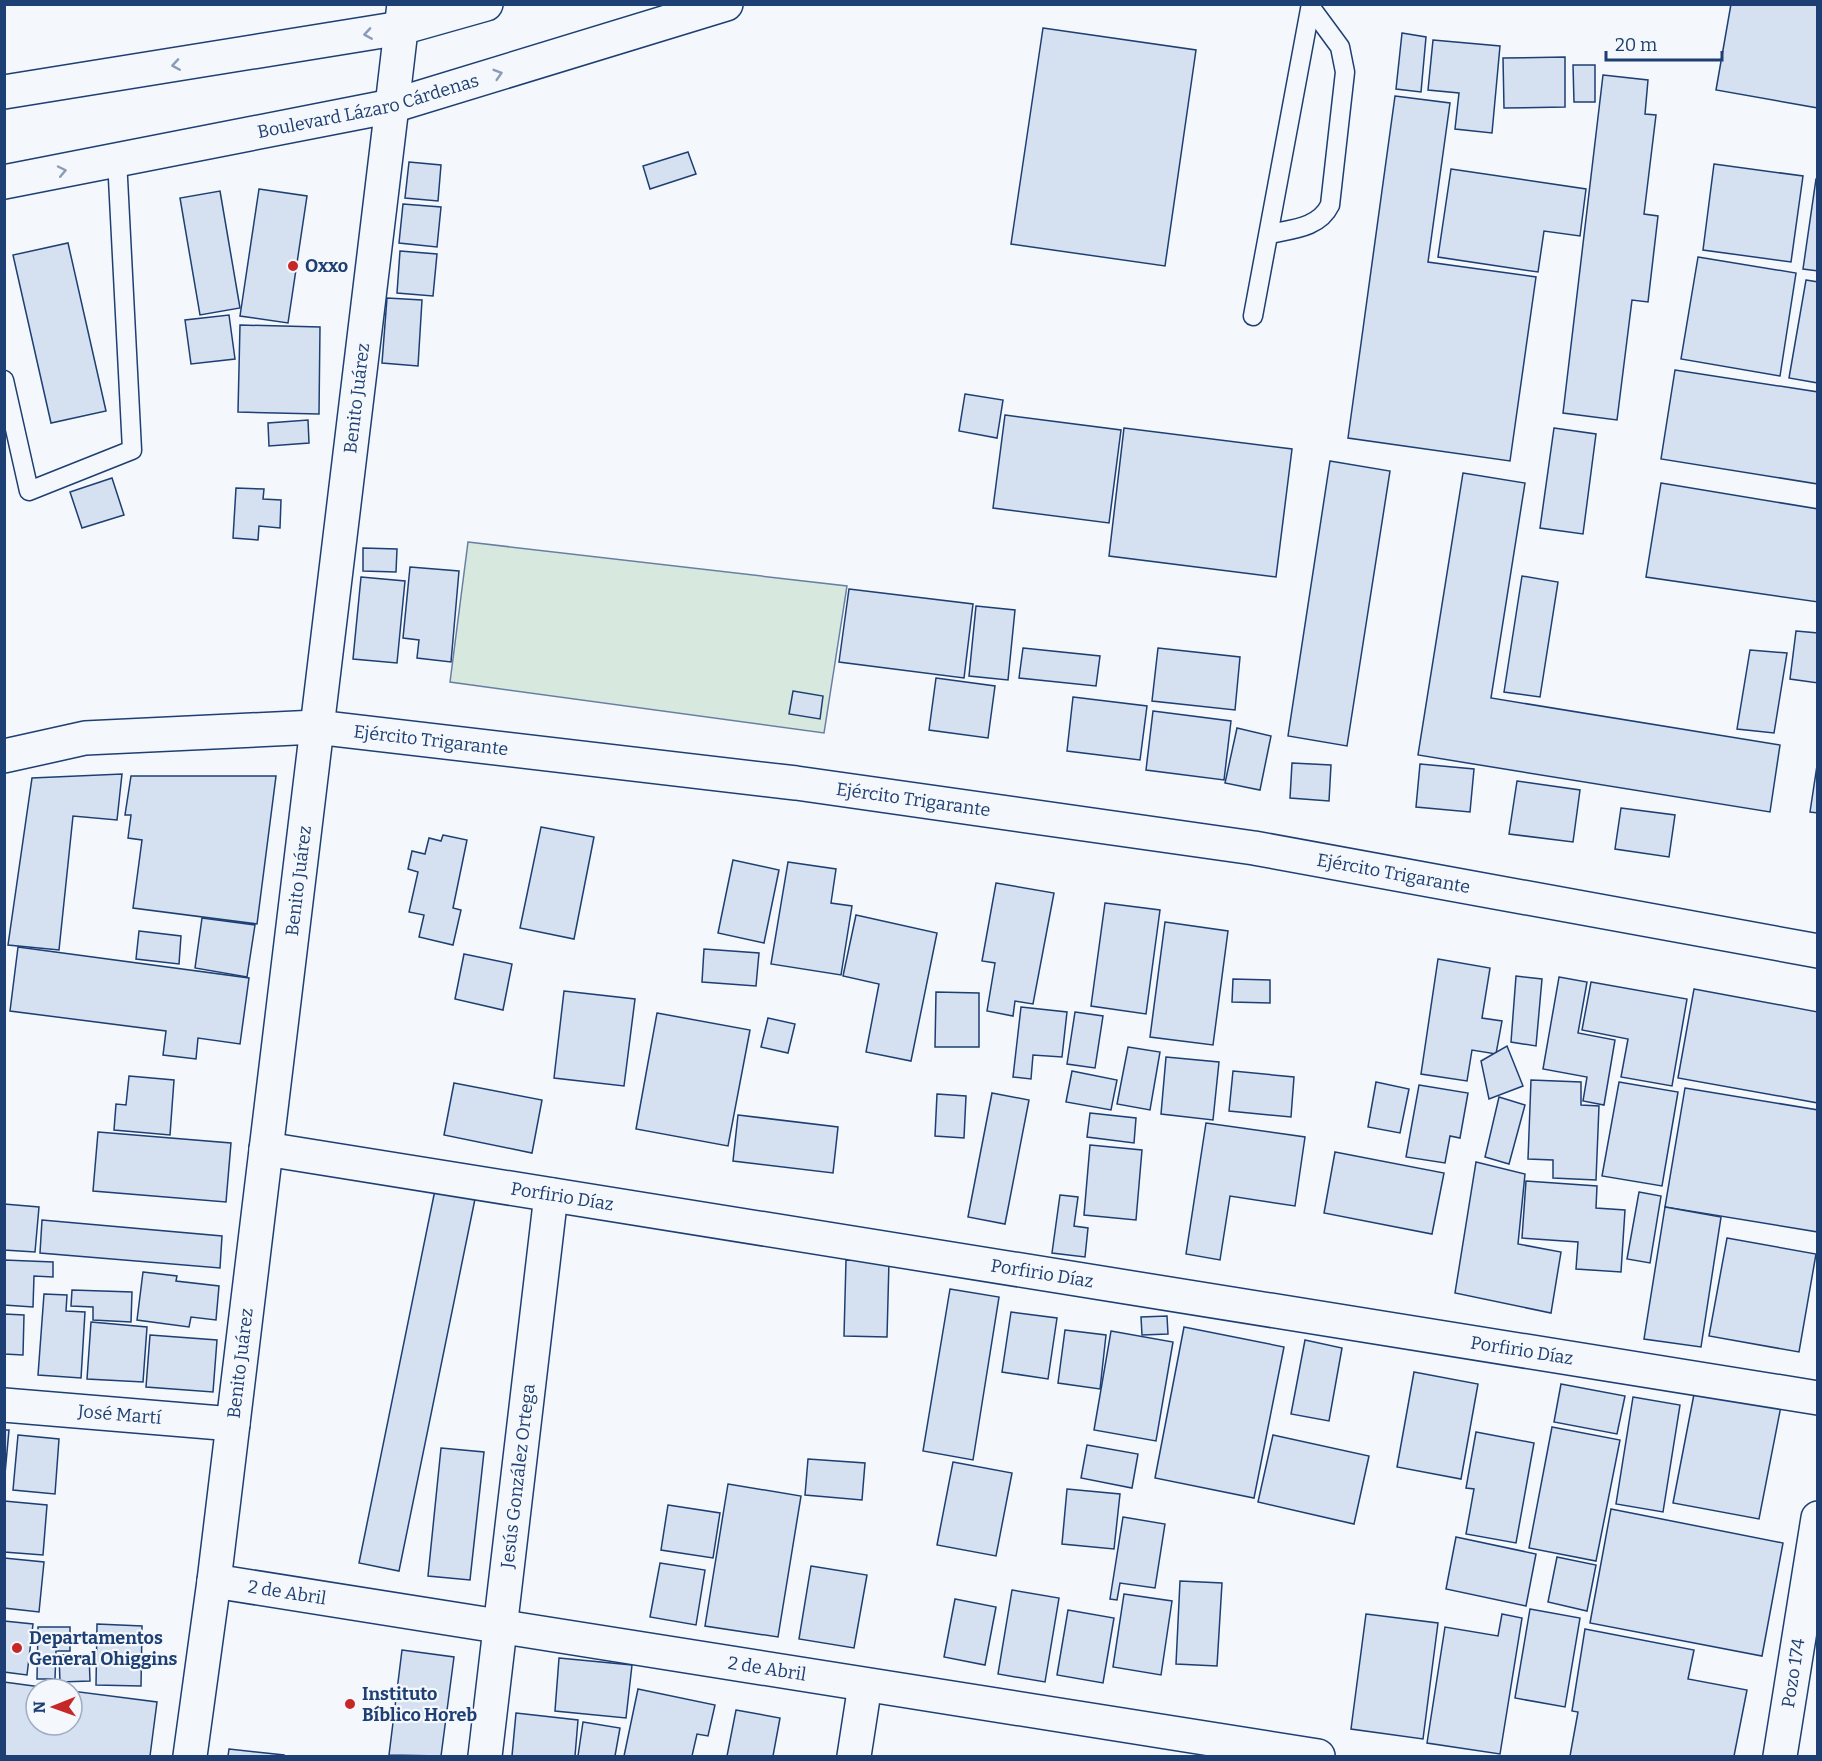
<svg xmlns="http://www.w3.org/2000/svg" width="1822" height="1761" viewBox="0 0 1822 1761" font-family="Bitter,serif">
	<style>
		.green { fill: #d7e8df; stroke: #687fa3; stroke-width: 1.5 }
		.building { fill: #d5e0f0; stroke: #1d3f73; stroke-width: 1.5 }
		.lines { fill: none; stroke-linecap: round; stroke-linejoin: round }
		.service-casing { stroke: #1d3f73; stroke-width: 21 }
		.minor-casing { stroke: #1d3f73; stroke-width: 36 }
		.tertiary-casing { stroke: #1d3f73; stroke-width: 36 }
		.primary-casing { stroke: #1d3f73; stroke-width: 36 }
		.service { stroke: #f4f7fb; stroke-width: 18 }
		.minor { stroke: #f4f7fb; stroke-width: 33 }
		.tertiary { stroke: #f4f7fb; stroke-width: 33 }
		.primary { stroke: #f4f7fb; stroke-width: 33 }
		.oneway { stroke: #889bb7 }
		.poi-dot { fill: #c62828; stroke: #f4f7fb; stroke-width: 2 }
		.labels { text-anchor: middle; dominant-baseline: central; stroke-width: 4.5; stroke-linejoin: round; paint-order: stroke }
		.street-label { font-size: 18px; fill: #1d3f73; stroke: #f4f7fb }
		.poi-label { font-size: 18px; font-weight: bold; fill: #1d3f73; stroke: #f4f7fb; text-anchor: start }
	</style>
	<rect width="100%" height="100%" fill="#f4f7fb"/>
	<!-- green -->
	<path class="green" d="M468,542L847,586L824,733L450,682Z"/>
	<!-- building -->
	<g class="building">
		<path d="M1731,4H1818V108L1716,90Z"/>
		<path d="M1043,28L1196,50L1165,266L1011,244Z"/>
		<path d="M1402,33L1426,37L1421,92L1396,89Z"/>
		<path d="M1433,40L1500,46L1492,133L1455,129L1459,93L1428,90Z"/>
		<path d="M1565,57V107L1504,108L1503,58Z"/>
		<path d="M1573,65H1595V102H1574Z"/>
		<path d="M1603,75L1648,80L1645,114L1656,115L1644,214L1658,216L1648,302L1632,300L1617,420L1563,413Z"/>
		<path d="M1395,96L1450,103L1428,262L1536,277L1510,461L1348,438Z"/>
		<path d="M688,152L696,174L650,189L643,166Z"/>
		<path d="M409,162L441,165L438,201L405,198Z"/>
		<path d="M1714,164L1803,176L1791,262L1703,250Z"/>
		<path d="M1451,169L1586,189L1580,236L1544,231L1538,272L1438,257Z"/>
		<path d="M1816,179H1818V271L1803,269Z"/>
		<path d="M259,189L307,196L288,323L240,316Z"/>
		<path d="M220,191L240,308L200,315L180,198Z"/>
		<path d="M403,204L441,207L437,247L399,243Z"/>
		<path d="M68,243L106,411L51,423L13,255Z"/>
		<path d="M400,251L437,254L433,296L397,293Z"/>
		<path d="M1698,257L1796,273L1780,376L1681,359Z"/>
		<path d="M1806,280L1818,282V383L1789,378Z"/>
		<path d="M387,298L422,300L418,366L382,363Z"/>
		<path d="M229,315L235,359L191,364L185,320Z"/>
		<path d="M240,325L320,327L319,414L238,412Z"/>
		<path d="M1675,370L1818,392V484L1661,459Z"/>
		<path d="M965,394L1003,400L997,438L959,431Z"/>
		<path d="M1005,415L1121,430L1109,523L993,508Z"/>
		<path d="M308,420L309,443L269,446L268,423Z"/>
		<path d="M1124,428L1292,449L1276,577L1109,556Z"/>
		<path d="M1554,428L1596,434L1583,534L1540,528Z"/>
		<path d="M1330,461L1390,471L1347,746L1288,736Z"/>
		<path d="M1463,473L1525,483L1491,698L1780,745L1770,812L1418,755Z"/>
		<path d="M112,478L124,515L82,528L70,492Z"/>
		<path d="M1661,483L1818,509V602L1646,577Z"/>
		<path d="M236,488L264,489L263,499L281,500L280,528L259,526L258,540L233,538Z"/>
		<path d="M363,548L397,549L396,572L363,571Z"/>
		<path d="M410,567L459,571L451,662L417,658L419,640L403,638Z"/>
		<path d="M1522,576L1558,582L1540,697L1504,692Z"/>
		<path d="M361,577L405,581L397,663L353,659Z"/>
		<path d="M849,589L973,604L964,678L839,662Z"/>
		<path d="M976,606L1015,610L1008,680L969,676Z"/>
		<path d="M1796,631L1818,633V683L1790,679Z"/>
		<path d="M1023,648L1100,656L1096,686L1019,678Z"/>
		<path d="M1158,648L1240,657L1235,710L1152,701Z"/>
		<path d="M1750,650L1787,653L1774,733L1737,729Z"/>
		<path d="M936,678L995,686L988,738L929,730Z"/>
		<path d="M793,691L823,696L820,719L789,714Z"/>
		<path d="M1073,697L1147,706L1140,760L1067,751Z"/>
		<path d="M1153,711L1231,721L1224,780L1146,770Z"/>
		<path d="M1237,728L1271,736L1260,790L1225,783Z"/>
		<path d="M1818,759V813L1810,812Z"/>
		<path d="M1292,763L1331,765L1329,801L1290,798Z"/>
		<path d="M1420,764L1474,769L1470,812L1416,807Z"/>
		<path d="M122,774L117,820L73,816L59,950L8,945L32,778Z"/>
		<path d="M131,776H276L257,924L133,908L142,840L128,838L131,815H125Z"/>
		<path d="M1517,781L1580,790L1573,842L1509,834Z"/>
		<path d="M1621,808L1675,815L1669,857L1615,849Z"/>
		<path d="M541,827L594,837L574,939L520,928Z"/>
		<path d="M443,835L467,840L453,908L461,910L453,945L419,937L424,915L409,912L418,872L408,869L412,851L425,854L429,838L441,841Z"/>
		<path d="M733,860L779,870L764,943L718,933Z"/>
		<path d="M788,862L836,869L831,903L852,906L841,975L771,964Z"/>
		<path d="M996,883L1054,893L1033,1004L1015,1001L1013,1016L987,1011L995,963L982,961Z"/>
		<path d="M1105,903L1160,910L1146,1014L1091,1006Z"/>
		<path d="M856,915L937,933L911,1061L866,1052L879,984L843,976Z"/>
		<path d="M202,918L255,925L247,977L195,968Z"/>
		<path d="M1165,922L1228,931L1213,1045L1150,1037Z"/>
		<path d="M139,931L181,936L179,964L136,959Z"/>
		<path d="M18,947L249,978L240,1044L198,1038L196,1059L163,1055L166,1031L10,1011Z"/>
		<path d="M704,949L759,953L756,986L702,982Z"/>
		<path d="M464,954L512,964L503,1010L455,999Z"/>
		<path d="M1438,959L1490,968L1482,1018L1502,1021L1496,1054L1472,1050L1467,1081L1421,1074Z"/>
		<path d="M1516,976L1542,979L1536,1046L1511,1042Z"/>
		<path d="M1559,977L1587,982L1578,1033L1615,1040L1604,1105L1583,1101L1587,1077L1543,1069Z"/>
		<path d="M1233,979L1270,980V1003L1232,1002Z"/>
		<path d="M1591,982L1687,999L1672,1086L1621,1077L1628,1039L1582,1030Z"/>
		<path d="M1694,989L1818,1012V1103L1678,1078Z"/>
		<path d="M564,991L635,999L624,1086L554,1078Z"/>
		<path d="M936,992L979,993V1047H935Z"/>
		<path d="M1021,1007L1067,1012L1062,1057L1033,1055L1031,1079L1013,1077Z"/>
		<path d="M1075,1012L1103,1016L1095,1068L1067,1064Z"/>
		<path d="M657,1013L750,1030L728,1146L636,1129Z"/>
		<path d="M768,1018L795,1024L788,1053L761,1047Z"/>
		<path d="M1507,1046L1523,1086L1489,1099L1481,1061Z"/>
		<path d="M1128,1047L1160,1052L1150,1110L1117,1104Z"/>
		<path d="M1166,1057L1219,1062L1213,1120L1161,1114Z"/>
		<path d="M1072,1071L1117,1080L1111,1110L1066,1102Z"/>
		<path d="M1233,1071L1294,1077L1291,1117L1229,1111Z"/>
		<path d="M129,1076L174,1080L170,1135L114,1130L116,1104L126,1105Z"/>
		<path d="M1531,1080L1581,1082V1105L1599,1106L1596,1180L1553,1178V1160L1528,1159Z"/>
		<path d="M1376,1082L1409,1089L1400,1133L1368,1127Z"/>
		<path d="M1619,1082L1678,1092L1662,1186L1602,1176Z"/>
		<path d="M454,1083L542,1100L532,1153L444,1135Z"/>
		<path d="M1419,1085L1468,1093L1460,1138L1450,1136L1445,1163L1406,1157Z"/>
		<path d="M1685,1088L1818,1110V1232L1665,1207Z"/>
		<path d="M992,1093L1029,1100L1005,1224L968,1217Z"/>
		<path d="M937,1094L966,1096L964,1138L935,1136Z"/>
		<path d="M1499,1097L1525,1105L1509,1164L1485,1157Z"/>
		<path d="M1090,1113L1136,1118L1134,1143L1087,1137Z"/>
		<path d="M738,1115L838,1127L833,1173L733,1161Z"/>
		<path d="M1206,1123L1305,1137L1295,1206L1230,1196L1220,1260L1186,1254Z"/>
		<path d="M98,1132L231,1143L226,1202L93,1191Z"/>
		<path d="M1090,1145L1142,1150L1136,1220L1084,1215Z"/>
		<path d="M1335,1152L1444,1173L1432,1234L1324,1213Z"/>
		<path d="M1476,1162L1525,1174L1518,1244L1561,1252L1551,1313L1455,1293Z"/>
		<path d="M1526,1181L1597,1186L1596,1208L1625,1210L1621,1272L1576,1269L1578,1242L1522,1238Z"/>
		<path d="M435,1190L475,1199L399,1571L359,1563Z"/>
		<path d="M1639,1192L1661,1196L1650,1263L1627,1259Z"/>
		<path d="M1060,1195L1078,1197L1074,1226L1088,1228L1085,1257L1052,1253Z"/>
		<path d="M4,1204L39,1207L35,1252L4,1250Z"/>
		<path d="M1665,1207L1721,1217L1701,1347L1644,1339Z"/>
		<path d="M42,1220L222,1236L220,1268L40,1253Z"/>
		<path d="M1727,1238L1816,1254L1799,1352L1709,1336Z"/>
		<path d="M4,1260L53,1262V1277L34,1276L33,1307L4,1305Z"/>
		<path d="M846,1260L889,1261L887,1337L844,1336Z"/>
		<path d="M143,1272L177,1276L176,1281L219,1286L216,1320L191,1317L189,1327L137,1320Z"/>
		<path d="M950,1289L999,1297L973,1460L923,1451Z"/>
		<path d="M72,1290L132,1292L131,1322L93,1320V1307L71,1306Z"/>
		<path d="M44,1294L67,1295L66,1311L85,1312L81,1378L38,1375Z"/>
		<path d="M1011,1312L1057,1318L1048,1379L1002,1372Z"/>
		<path d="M4,1314L24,1315L23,1355L4,1354Z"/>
		<path d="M1167,1316L1168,1334L1142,1335L1141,1317Z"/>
		<path d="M91,1322L147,1327L143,1382L87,1379Z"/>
		<path d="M1184,1327L1284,1347L1254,1498L1155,1478Z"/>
		<path d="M1065,1330L1106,1335L1100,1389L1058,1383Z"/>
		<path d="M1111,1331L1173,1342L1156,1441L1094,1430Z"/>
		<path d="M150,1335L217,1340L213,1392L146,1387Z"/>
		<path d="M1305,1340L1342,1348L1329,1421L1291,1414Z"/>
		<path d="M1414,1372L1478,1384L1461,1479L1397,1467Z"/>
		<path d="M1561,1384L1625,1396L1617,1434L1554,1422Z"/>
		<path d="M1695,1389L1781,1406L1759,1519L1673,1503Z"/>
		<path d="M1633,1397L1680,1405L1663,1512L1616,1504Z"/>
		<path d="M1552,1427L1620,1440L1596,1561L1529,1548Z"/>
		<path d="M4,1430H9L4,1485Z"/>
		<path d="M1476,1432L1534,1443L1516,1543L1466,1534L1474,1489L1466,1488Z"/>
		<path d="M18,1435L59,1439L55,1494L13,1490Z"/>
		<path d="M1273,1435L1369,1456L1354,1524L1258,1502Z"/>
		<path d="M1087,1445L1138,1454L1132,1488L1081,1478Z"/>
		<path d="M441,1448L484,1452L470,1580L428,1576Z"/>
		<path d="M808,1459L865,1463L862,1500L805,1495Z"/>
		<path d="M953,1462L1012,1473L996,1556L937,1545Z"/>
		<path d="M728,1484L801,1496L778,1637L705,1626Z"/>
		<path d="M1067,1489L1120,1494L1114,1549L1062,1544Z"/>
		<path d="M4,1501L47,1505L43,1555L4,1552Z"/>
		<path d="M668,1505L720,1513L713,1558L661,1550Z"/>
		<path d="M1611,1509L1783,1543L1762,1656L1590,1623Z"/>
		<path d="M1123,1517L1165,1524L1155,1588L1120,1583L1117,1600L1110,1599Z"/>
		<path d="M1456,1537L1536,1554L1526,1606L1446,1589Z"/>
		<path d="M1557,1557L1596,1565L1587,1611L1548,1602Z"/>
		<path d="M4,1558L44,1562L39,1612L4,1608Z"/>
		<path d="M660,1563L705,1570L696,1625L650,1617Z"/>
		<path d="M811,1566L867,1575L854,1648L799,1639Z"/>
		<path d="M1180,1581L1222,1583L1217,1666L1176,1664Z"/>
		<path d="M1012,1590L1059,1598L1045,1682L998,1674Z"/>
		<path d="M1124,1594L1172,1601L1161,1675L1113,1667Z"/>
		<path d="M955,1599L996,1607L985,1665L944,1657Z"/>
		<path d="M1530,1609L1580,1618L1565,1707L1515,1698Z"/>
		<path d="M1068,1610L1114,1618L1103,1683L1057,1675Z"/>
		<path d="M1366,1614L1438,1623L1423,1739L1351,1729Z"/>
		<path d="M1502,1614L1522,1618L1500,1754L1427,1743L1445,1627L1498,1636Z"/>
		<path d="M4,1621L33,1624L27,1675L4,1672Z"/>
		<path d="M97,1624L142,1626L141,1686L96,1685Z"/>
		<path d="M38,1627H70V1651H56L55,1679H37Z"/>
		<path d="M1585,1629L1694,1650L1688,1679L1747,1690L1734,1756H1570L1578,1712L1572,1711Z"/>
		<path d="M402,1650L454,1657L441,1756L389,1755Z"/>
		<path d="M89,1654L90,1681L60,1682L59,1655Z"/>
		<path d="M559,1658L632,1665L626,1718L555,1711Z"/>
		<path d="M4,1682L56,1689H36V1725H72V1691L157,1702L150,1756H4Z"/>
		<path d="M638,1689L715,1705L708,1736L697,1734L692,1756H624Z"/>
		<path d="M736,1710L780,1718L773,1756H727Z"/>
		<path d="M516,1713L578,1720L575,1756H512Z"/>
		<path d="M583,1722L620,1728L615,1756H578Z"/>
		<path d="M229,1749L284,1755V1756H228Z"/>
	</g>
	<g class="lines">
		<!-- service casing -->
		<g class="service-casing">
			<g id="service">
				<path d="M1269,234C1292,229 1319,228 1330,205L1345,72L1340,47L1312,9"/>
				<path d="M1253,316L1311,4"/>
				<path d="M4,380L29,491L132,450L117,159"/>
			</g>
		</g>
		<!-- minor casing -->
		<g class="minor-casing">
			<g id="minor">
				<path id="s1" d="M4,756L85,738L316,727L796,783L1254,848L1818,951"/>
				<path id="s2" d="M266,1149L1818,1398"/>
				<path id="s3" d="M4,1405L233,1424"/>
				<path id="s4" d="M214,1581L1318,1756"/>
				<path id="s5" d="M190,1756L214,1581L392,106"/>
				<path id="s6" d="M485,1756L551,1195"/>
				<path d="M854,1756L865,1685"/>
				<path id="s7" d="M1780,1756L1818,1518"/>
			</g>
		</g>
		<!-- tertiary casing -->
		<g class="tertiary-casing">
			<path id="tertiary" d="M392,106L404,4"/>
		</g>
		<!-- primary casing -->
		<g class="primary-casing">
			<g id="primary">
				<path d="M4,92L401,28L486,4"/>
				<path id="s8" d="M4,182L392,106L726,4"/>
			</g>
		</g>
		<!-- service -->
		<use href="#service" class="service"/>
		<!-- minor -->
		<use href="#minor" class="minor"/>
		<!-- tertiary -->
		<use href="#tertiary" class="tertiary"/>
		<!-- primary -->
		<use href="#primary" class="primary"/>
	</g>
	<!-- one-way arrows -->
	<defs><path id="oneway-chevron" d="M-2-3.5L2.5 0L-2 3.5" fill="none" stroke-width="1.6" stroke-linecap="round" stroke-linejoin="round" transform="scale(1.5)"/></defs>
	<g class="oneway">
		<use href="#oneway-chevron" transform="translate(368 34) rotate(171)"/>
		<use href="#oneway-chevron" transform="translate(176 65) rotate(171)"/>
		<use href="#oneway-chevron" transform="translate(498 74) rotate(-17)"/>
		<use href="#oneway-chevron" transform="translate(62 171) rotate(-12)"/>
	</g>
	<!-- markers -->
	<g class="poi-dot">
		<circle cx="293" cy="266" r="6"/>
		<circle cx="17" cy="1648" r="6"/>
		<circle cx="350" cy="1704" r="6"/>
	</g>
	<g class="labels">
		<!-- street labels -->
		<g class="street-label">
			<text stroke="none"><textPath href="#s8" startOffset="372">Boulevard Lázaro Cárdenas</textPath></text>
			<text stroke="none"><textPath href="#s5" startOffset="1368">Benito Juárez</textPath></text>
			<text stroke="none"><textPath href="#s1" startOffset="430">Ejército Trigarante</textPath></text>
			<text stroke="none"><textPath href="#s1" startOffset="916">Ejército Trigarante</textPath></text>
			<text stroke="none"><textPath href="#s1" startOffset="1402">Ejército Trigarante</textPath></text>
			<text stroke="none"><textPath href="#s5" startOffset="882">Benito Juárez</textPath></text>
			<text stroke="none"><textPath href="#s2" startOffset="300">Porfirio Díaz</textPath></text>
			<text stroke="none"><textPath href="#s2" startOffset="786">Porfirio Díaz</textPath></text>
			<text stroke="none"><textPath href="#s2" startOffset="1272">Porfirio Díaz</textPath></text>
			<text stroke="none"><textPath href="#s5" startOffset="396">Benito Juárez</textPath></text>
			<text stroke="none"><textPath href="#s3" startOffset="116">José Martí</textPath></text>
			<text stroke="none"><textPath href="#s6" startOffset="282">Jesús González Ortega</textPath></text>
			<text stroke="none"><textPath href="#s4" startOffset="74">2 de Abril</textPath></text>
			<text stroke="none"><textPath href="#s4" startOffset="560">2 de Abril</textPath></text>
			<text stroke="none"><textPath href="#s7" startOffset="84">Pozo 174</textPath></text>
		</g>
		<!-- poi labels -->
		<g class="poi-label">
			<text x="305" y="266">Oxxo</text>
			<text x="29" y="1638">Departamentos<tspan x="29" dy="21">General Ohiggins</tspan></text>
			<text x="362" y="1694">Instituto<tspan x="362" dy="21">Bíblico Horeb</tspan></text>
		</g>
	</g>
	<!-- border -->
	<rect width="1822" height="1761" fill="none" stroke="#1d3f73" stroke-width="12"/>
	<!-- north arrow -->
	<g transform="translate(54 1707) rotate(269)"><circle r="28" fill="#f4f7fb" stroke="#9eadc5" stroke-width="1.5"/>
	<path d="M0-4.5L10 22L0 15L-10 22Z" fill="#c62828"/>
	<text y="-9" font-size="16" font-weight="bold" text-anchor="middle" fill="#1d3f73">N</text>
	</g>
	<!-- scale -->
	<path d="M1606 51v9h116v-9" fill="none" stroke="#1d3f73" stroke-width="3"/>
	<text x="1615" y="51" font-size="18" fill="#1d3f73" stroke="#f4f7fb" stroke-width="4.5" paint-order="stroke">20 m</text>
</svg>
